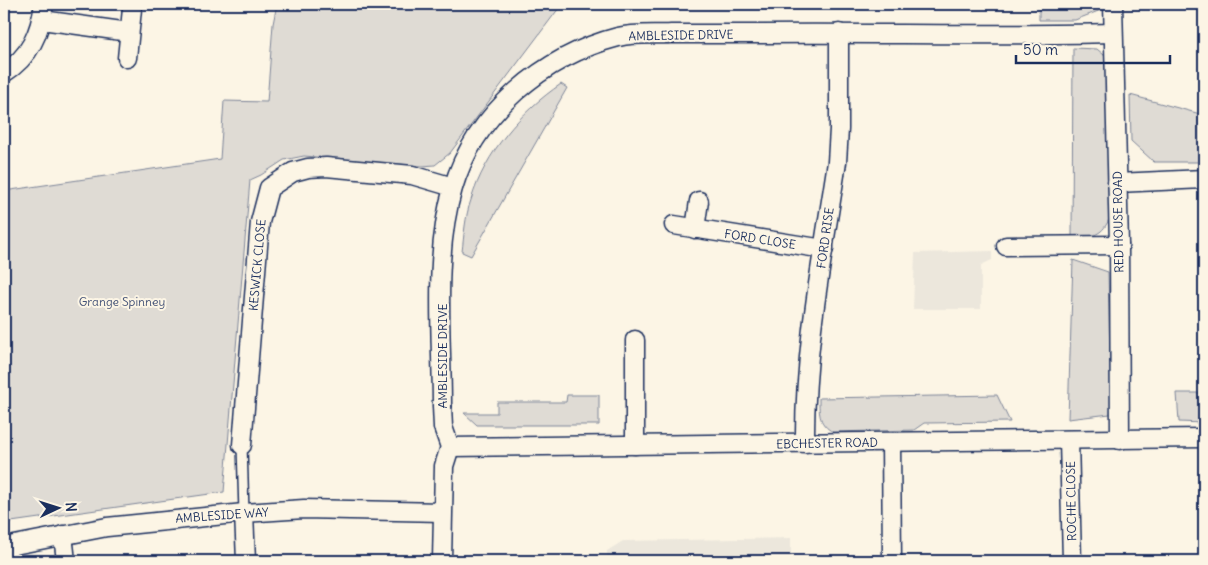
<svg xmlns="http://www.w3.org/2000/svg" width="1208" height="565" viewBox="0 0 1208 565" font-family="Delius,sans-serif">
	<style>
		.built { fill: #ece7dc }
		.green { fill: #dfdbd4; stroke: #7d8599 }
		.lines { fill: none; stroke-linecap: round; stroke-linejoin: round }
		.service-casing { stroke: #1b2f5e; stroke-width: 12 }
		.minor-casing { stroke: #1b2f5e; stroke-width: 21 }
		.service { stroke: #fcf5e5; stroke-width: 9 }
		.minor { stroke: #fcf5e5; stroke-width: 18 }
		.labels { text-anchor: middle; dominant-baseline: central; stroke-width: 4; stroke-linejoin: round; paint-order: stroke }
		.street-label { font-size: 12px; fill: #1b2f5e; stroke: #fcf5e5 }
		.park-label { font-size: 12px; fill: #425176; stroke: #fcf5e5 }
	</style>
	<rect width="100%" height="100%" fill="#fcf5e5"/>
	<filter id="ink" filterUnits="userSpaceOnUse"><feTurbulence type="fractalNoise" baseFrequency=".02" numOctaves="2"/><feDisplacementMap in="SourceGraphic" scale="10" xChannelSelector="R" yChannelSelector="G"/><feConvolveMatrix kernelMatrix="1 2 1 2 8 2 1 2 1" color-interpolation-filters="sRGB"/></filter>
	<g filter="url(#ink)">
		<!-- built -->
		<g class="built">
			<path d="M992,251V260L981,265V309H913L915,253Z"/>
			<path d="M791,538V561H607V551L623,541Z"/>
		</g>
		<!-- green -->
		<g class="green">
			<path d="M277,4H562L450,153L435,165L422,166L304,156L284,160L261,175L250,180L224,492L4,523V191L220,159L224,101L267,102L273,24Z"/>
			<path d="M1039,4H1101V10L1075,20H1039Z"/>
			<path d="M1073,48L1097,49L1104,55L1108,64L1109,219C1102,237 1090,237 1072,237Z"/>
			<path d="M561,84L567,88L471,256L462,252C464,235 465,217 471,200C485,153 521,111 561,84Z"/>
			<path d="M1130,95L1204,115V162H1154L1131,141Z"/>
			<path d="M1073,260L1108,272L1111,402L1110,414L1068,419Z"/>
			<path d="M1177,393H1204V423L1179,422Z"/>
			<path d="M567,395H599V425H477L464,413H497V402H566Z"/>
			<path d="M997,395L1010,422L924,423L914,430L833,432C819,424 819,415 819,398Z"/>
		</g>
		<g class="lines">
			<!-- service casing -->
			<g class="service-casing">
				<path id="service" d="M242,445L244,513"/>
			</g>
			<!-- minor casing -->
			<g class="minor-casing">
				<g id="minor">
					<path d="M1113,4L1119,245L1120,440"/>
					<path d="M42,20L129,32"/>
					<path d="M127,58L132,9"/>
					<path d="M4,73C30,57 40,33 44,4"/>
					<path d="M1117,183L1204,179"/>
					<path d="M674,225L824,249"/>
					<path d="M695,229L699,201"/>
					<path d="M1006,246L1119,245"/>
					<path d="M1069,440L1072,561"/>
					<path d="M891,442L892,561"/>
					<path d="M805,443C804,349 823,255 837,162L839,129V33"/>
					<path d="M242,445L260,222L269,188L293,172L308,168L326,167L412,175L453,187"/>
					<path d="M635,445V340"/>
					<path d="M450,447L1204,438"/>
					<path d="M244,513L246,561"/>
					<path d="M63,535L66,561"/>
					<path d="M4,547L107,527L244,513L304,509L442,512"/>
					<path d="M442,561L444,466L450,447L443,427L442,406C442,336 433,255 453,188C475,113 544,56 618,37C635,33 654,35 671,34C701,34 731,34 761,34C879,33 996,36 1113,33"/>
				</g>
			</g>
			<!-- service -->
			<use href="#service" class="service"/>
			<!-- minor -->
			<use href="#minor" class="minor"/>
		</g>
	</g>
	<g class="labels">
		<!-- street labels -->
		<g class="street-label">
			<text transform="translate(681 35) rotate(-1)">AMBLESIDE DRIVE</text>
			<text transform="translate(1118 222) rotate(-91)">RED HOUSE ROAD</text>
			<text transform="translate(825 238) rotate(-82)">FORD RISE</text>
			<text transform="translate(760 239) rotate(9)">FORD CLOSE</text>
			<text transform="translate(257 265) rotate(-85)">KESWICK CLOSE</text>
			<text transform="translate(442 356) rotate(-90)">AMBLESIDE DRIVE</text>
			<text transform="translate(827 443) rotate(-1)">EBCHESTER ROAD</text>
			<text transform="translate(1071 501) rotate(-91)">ROCHE CLOSE</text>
			<text transform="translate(222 515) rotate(-4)">AMBLESIDE WAY</text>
		</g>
		<!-- park labels -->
		<g class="park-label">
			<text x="122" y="301">Grange Spinney</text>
		</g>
	</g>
	<!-- margin -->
	<rect width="1208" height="565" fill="none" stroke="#fcf5e5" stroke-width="20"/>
	<rect x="10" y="10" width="1188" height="545" fill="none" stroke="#1b2f5e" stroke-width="2" filter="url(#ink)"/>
	<!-- north arrow -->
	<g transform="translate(58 508) rotate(86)" stroke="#fcf5e5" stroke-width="4" paint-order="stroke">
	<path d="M0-4L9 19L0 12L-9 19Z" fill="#1b2f5e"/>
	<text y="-8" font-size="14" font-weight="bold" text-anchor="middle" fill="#1b2f5e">N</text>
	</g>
	<!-- scale -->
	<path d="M1016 55v8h154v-8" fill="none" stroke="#1b2f5e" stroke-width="2.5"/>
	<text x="1023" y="55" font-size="15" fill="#1b2f5e" stroke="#fcf5e5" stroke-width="4" paint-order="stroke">50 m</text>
</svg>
